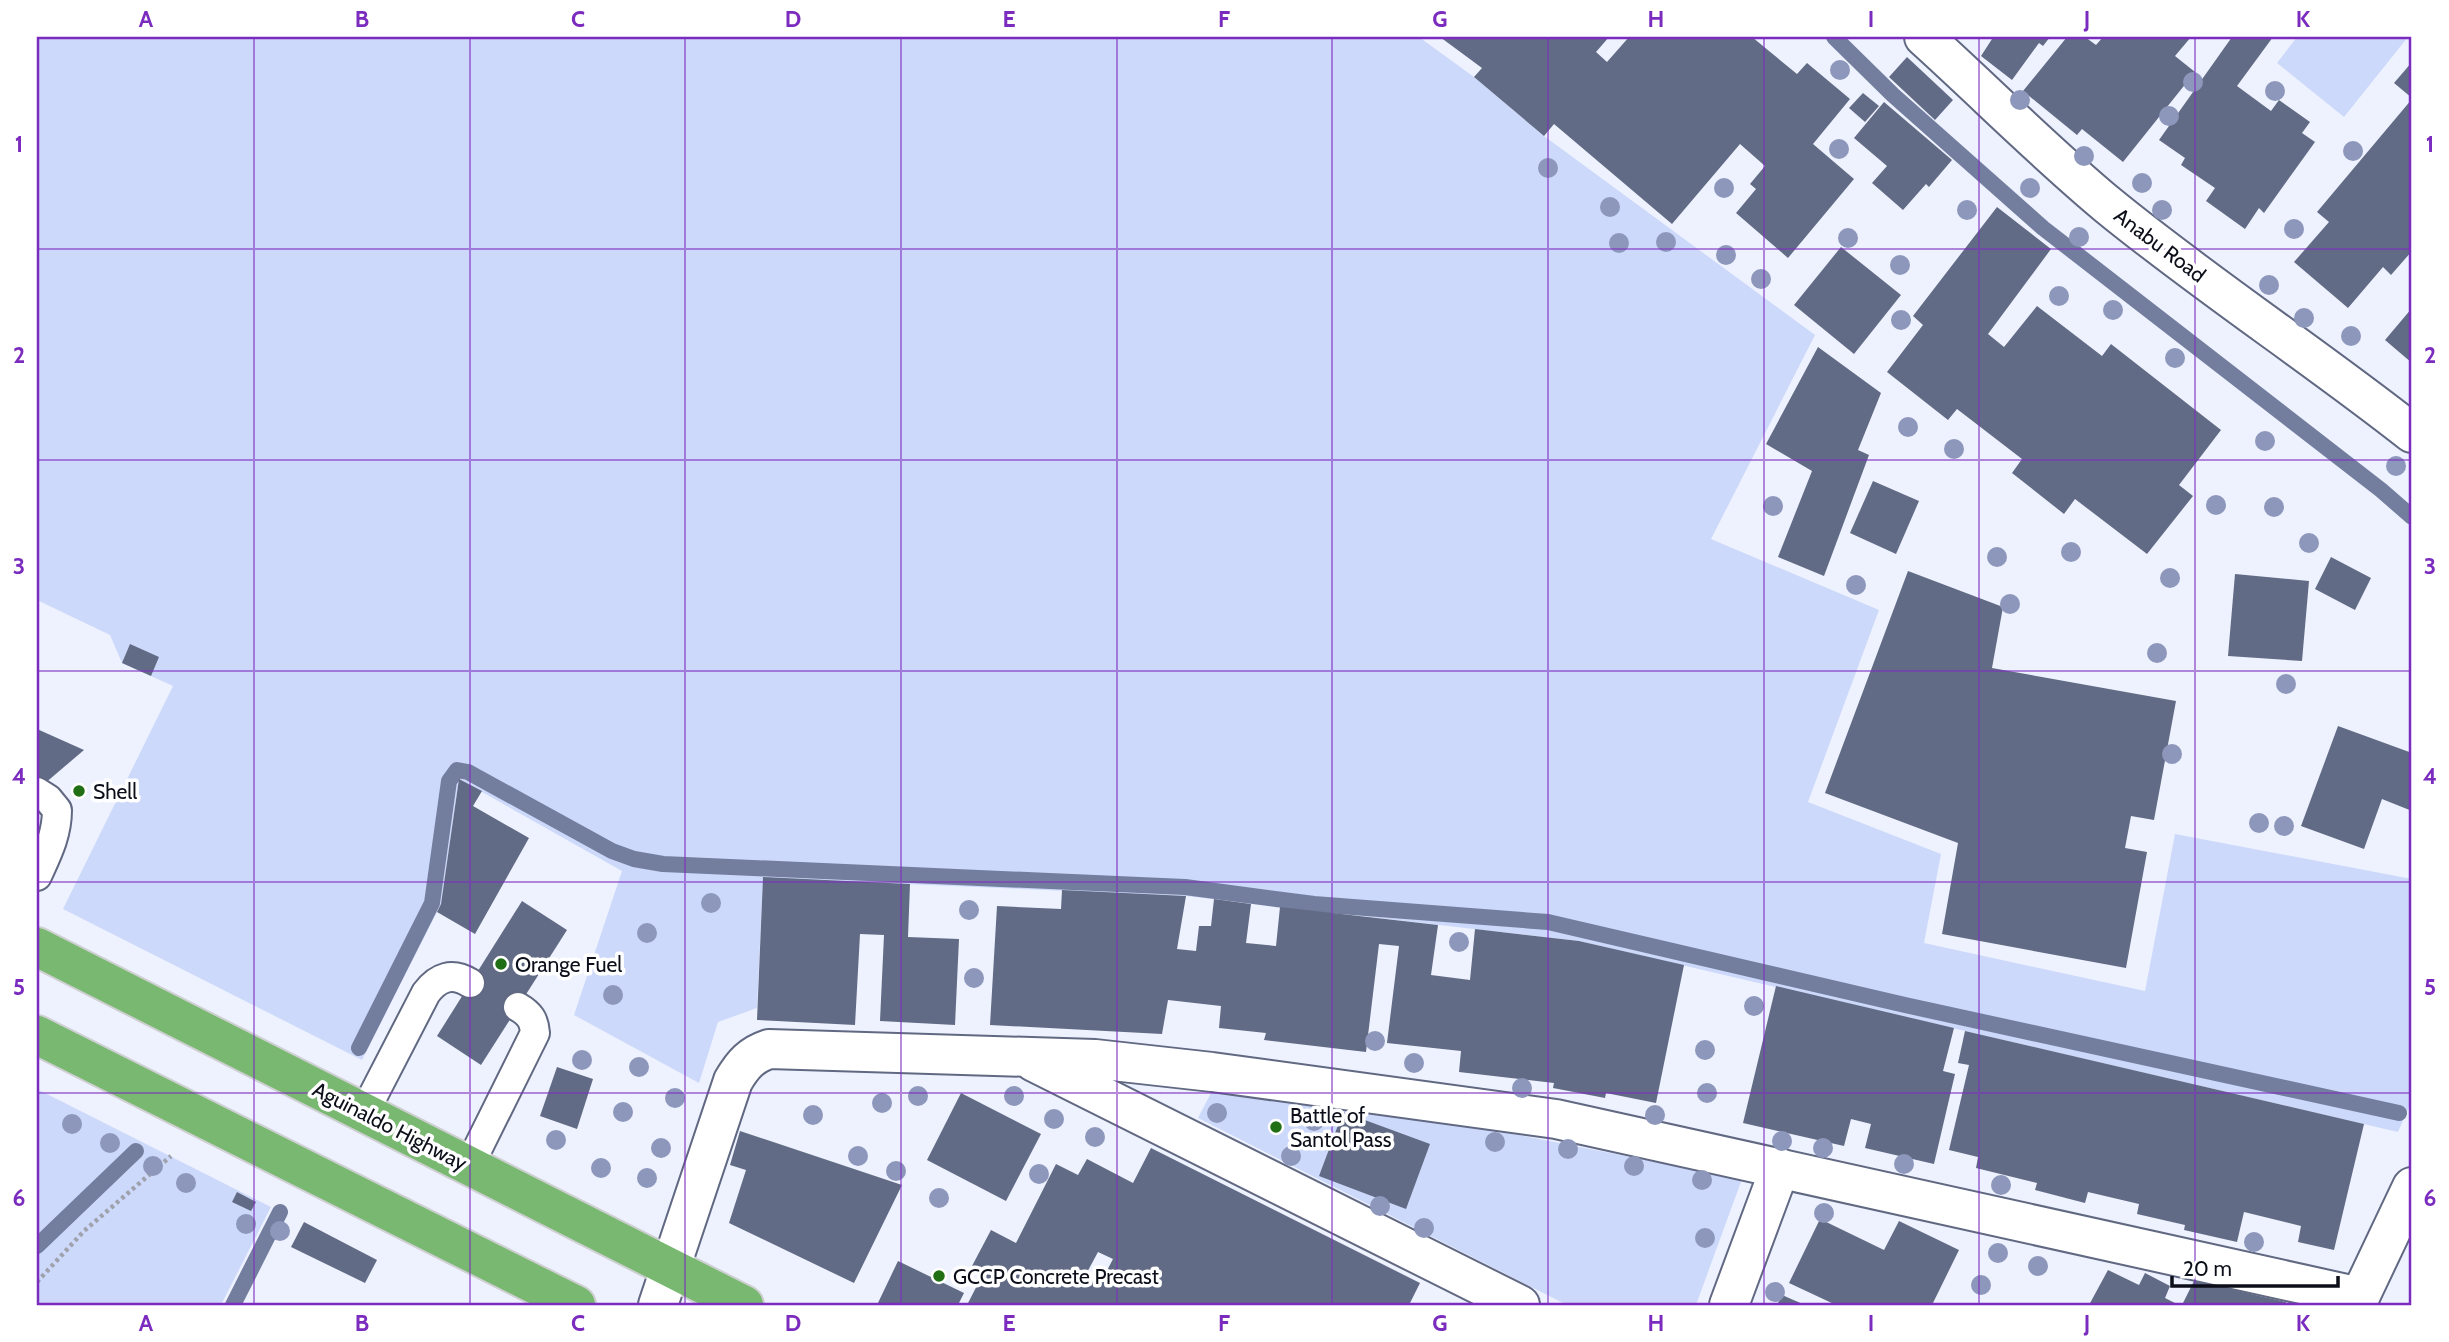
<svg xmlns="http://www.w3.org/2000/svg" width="2449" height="1342" viewBox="0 0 2449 1342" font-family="Cabin,sans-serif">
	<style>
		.green { fill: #cdd9fa }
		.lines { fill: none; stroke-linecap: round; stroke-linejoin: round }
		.stream { stroke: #737e9f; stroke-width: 16 }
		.building { fill: #626b85; fill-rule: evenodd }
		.service-casing { stroke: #606882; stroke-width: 32 }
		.minor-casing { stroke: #606882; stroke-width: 42 }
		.tertiary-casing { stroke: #606882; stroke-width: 42 }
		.trunk-casing { stroke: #cecfd1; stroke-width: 42 }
		.path { stroke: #9fa2ad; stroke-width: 4.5; stroke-dasharray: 3.5 3.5; stroke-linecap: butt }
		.service { stroke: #fff; stroke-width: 28 }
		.minor { stroke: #fff; stroke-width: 38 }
		.tertiary { stroke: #fff; stroke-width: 38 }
		.trunk { stroke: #78b870; stroke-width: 38 }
		.tree { fill: #8d97bb }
		.grid { fill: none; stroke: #7b2cbf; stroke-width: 2; stroke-opacity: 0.55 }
		.poi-dot { fill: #206f15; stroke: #fff; stroke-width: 2.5 }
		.labels { text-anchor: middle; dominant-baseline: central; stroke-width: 7; stroke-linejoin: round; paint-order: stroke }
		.street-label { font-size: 21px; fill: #0c0f19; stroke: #fff }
		.poi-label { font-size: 21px; fill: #0c0f19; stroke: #fff; text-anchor: start }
		.neatline { fill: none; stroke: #7b2cbf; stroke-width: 2.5 }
		.grid-label { font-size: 23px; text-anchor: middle; font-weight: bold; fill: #7b2cbf }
	</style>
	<rect width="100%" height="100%" fill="#eef2fe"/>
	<!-- green -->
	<g class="green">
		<path d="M37,37H1419L1474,77L1544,136L1815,335L1711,539L1879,610L1808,802L1941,854L1924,943L2145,991L2175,834L2412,879V1100L2398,1132L1579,941L1186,896L763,878L757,1008L718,1022L699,1083L574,1015L622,871L459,779L441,904L362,1060L63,909L173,686L122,663L110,635L37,600Z"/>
		<path d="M2297,37H2408L2344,117L2277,63Z"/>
		<path d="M37,1089L271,1207L221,1305H37Z"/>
		<path d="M1212,1091L1504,1132L1742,1179L1696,1305H1567L1198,1118Z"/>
	</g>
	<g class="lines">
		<!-- stream -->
		<g class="stream">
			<path d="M1834,37L1893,95L2043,228L2381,490L2412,517"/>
			<path d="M359,1048L432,903L449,781L457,770L468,772L612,851L634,859L663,864L1185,887L1314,904L1548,922L1905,1005L2399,1113"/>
			<path d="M37,1246L136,1151"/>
			<path d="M233,1305L280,1212"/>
		</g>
	</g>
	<!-- building -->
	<g class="building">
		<path d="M1440,37H1609L1596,52L1607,62L1629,37H1752L1797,74L1807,63L1850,99L1813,144L1854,179L1788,258L1736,213L1756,189L1750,184L1765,166L1740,144L1672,224L1554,124L1544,136L1474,77L1482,68Z"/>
		<path d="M1989,37H2050L2043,46L2039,43L2012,80L1981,56L1992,39Z"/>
		<path d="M2067,37H2085L2096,45L2103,37H2191L2175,56L2195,72L2123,162L2082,129L2077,135L2023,91Z"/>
		<path d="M2232,37H2273L2237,86L2271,111L2279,100L2310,122L2302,133L2315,142L2264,213L2259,208L2245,229L2206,201L2215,188L2181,165L2185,158L2159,140Z"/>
		<path d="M1907,57L1953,100L1935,120L1889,77Z"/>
		<path d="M2412,62V98L2394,83Z"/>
		<path d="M1863,93L1879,106L1865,122L1849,108Z"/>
		<path d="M2412,99V251L2391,275L2383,267L2348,308L2294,262L2329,222L2317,212Z"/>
		<path d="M1884,102L1952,160L1929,187L1926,184L1903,210L1872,183L1887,166L1854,138Z"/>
		<path d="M1997,207L2051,249L1988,334L2004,347L2037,306L2102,356L2111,344L2221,430L2179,485L2193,496L2147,554L2075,499L2064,514L2012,473L2022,459L1957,409L1948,420L1887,372L1923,325L1913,316Z"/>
		<path d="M1841,247L1901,295L1854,354L1794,305Z"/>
		<path d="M2412,308V363L2385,340Z"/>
		<path d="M1818,347L1881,393L1858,450L1869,455L1824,576L1778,557L1812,471L1766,444Z"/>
		<path d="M1873,481L1919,501L1896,554L1850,533Z"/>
		<path d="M2331,557L2371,578L2355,610L2315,589Z"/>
		<path d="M1908,571L2003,607L1992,668L2176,701L2154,820L2131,816L2125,848L2147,852L2126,968L1942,934L1958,843L1825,793Z"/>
		<path d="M2235,574L2309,581L2302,661L2228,656Z"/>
		<path d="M130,644L159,657L151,676L122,663Z"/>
		<path d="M2338,726L2412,753V811L2382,799L2364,849L2301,826Z"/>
		<path d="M37,729L84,750L37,790Z"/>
		<path d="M459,779L482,791L473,806L529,838L475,934L437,912L441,904Z"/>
		<path d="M763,877L910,884L908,937L959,939L955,1025L880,1021L884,935L860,934L855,1025L757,1020Z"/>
		<path d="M1062,890L1186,896L1177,949L1196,951L1199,926H1211L1214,899L1251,904L1246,943L1276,946L1280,907L1438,925L1431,975L1470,980L1475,929L1579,941L1684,965L1656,1103L1606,1093L1605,1098L1553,1088L1554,1083L1459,1072L1461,1051L1387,1043L1399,946L1379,944L1366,1052L1264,1040L1266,1033L1219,1028L1221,1006L1168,1000L1162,1034L990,1025L997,906L1061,909Z"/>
		<path d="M522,901L567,930L481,1065L437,1036Z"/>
		<path d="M1776,986L1954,1028L1943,1071L1955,1074L1934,1164L1865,1148L1871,1124L1851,1119L1844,1146L1743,1123Z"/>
		<path d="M1965,1031L2364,1124L2334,1250L2298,1242L2301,1226L2244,1212L2237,1242L2184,1230L2185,1225L2137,1214L2139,1204L2088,1192L2085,1203L2035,1190L2037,1183L1976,1168L1978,1157L1949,1150L1969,1065L1958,1063Z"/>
		<path d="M557,1067L593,1079L577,1129L540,1116Z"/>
		<path d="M961,1093L1041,1134L1006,1201L927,1160Z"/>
		<path d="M1343,1112L1430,1144L1406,1209L1319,1176Z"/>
		<path d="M740,1131L902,1185L854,1283L729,1223L746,1170L730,1165Z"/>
		<path d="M1151,1148L1420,1283L1409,1305H967L984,1272L972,1266L991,1230L1016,1243L1056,1164L1078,1175L1087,1159L1133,1183ZM1098,1252L1113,1259L1099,1286L1084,1278Z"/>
		<path d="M237,1192L256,1202L251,1211L232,1202Z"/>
		<path d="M1820,1219L1884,1250L1899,1221L1959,1250L1932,1305H1836L1789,1283Z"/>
		<path d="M304,1222L377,1260L365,1283L291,1247Z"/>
		<path d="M898,1261L964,1293L958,1305H877Z"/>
		<path d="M2108,1270L2139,1285L2145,1273L2170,1286L2165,1298L2179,1305H2089Z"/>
		<path d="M2194,1281L2286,1302L2287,1305H2182Z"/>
		<path d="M1782,1295L1805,1305H1777Z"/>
	</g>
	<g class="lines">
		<!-- service casing -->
		<g class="service-casing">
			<g id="service">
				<path d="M37,792L48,799L57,810C57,835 47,854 37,876"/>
				<path d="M364,1113L426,993C438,977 452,972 470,983"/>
				<path d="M469,1166L535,1033C534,1020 530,1014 518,1007"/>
			</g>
		</g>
		<!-- minor casing -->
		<g class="minor-casing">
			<g id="minor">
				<path d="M1034,1062L1520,1305"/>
				<path d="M658,1305L733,1081C743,1064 751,1055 769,1049L1095,1059L1212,1072L1556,1119L2360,1297"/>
				<path d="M1729,1305L1780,1168"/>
			</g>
		</g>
		<!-- tertiary casing -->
		<g class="tertiary-casing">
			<g id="tertiary">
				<path d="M1924,37C1986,93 2045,153 2109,206C2207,286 2313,355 2412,433"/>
				<path d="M2356,1305L2412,1187"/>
			</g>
		</g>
		<!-- trunk casing -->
		<g class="trunk-casing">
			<g id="trunk">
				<path d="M37,947L744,1305"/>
				<path d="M37,1035L576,1305"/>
			</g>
		</g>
		<!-- path -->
		<path class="path" d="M37,1282L84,1231L171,1156"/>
		<!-- service -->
		<use href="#service" class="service"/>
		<!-- minor -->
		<use href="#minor" class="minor"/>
		<!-- tertiary -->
		<use href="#tertiary" class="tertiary"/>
		<!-- trunk -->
		<use href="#trunk" class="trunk"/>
	</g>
	<!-- trees -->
	<g class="tree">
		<circle cx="1840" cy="70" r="10"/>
		<circle cx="2193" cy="82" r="10"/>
		<circle cx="2275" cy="91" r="10"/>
		<circle cx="2020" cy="100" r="10"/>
		<circle cx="2169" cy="116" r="10"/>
		<circle cx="1839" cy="149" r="10"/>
		<circle cx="2353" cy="151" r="10"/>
		<circle cx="2084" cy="156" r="10"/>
		<circle cx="1548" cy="168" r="10"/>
		<circle cx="2142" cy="183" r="10"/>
		<circle cx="1724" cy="188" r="10"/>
		<circle cx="2030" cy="188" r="10"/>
		<circle cx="1610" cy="207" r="10"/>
		<circle cx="1967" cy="210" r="10"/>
		<circle cx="2162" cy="210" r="10"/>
		<circle cx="2294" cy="229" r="10"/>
		<circle cx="2079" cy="237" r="10"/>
		<circle cx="1848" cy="238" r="10"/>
		<circle cx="1666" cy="242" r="10"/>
		<circle cx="1619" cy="243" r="10"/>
		<circle cx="1726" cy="255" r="10"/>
		<circle cx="1900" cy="265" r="10"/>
		<circle cx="1761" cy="279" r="10"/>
		<circle cx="2269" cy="285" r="10"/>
		<circle cx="2059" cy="296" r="10"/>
		<circle cx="2113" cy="310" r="10"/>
		<circle cx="2304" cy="318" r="10"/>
		<circle cx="1901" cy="320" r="10"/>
		<circle cx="2351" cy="336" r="10"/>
		<circle cx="2175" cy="358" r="10"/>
		<circle cx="1908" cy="427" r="10"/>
		<circle cx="2265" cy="441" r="10"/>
		<circle cx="1954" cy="449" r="10"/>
		<circle cx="2396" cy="466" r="10"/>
		<circle cx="2216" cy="505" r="10"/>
		<circle cx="1773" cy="506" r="10"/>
		<circle cx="2274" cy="507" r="10"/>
		<circle cx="2309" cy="543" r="10"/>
		<circle cx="2071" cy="552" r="10"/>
		<circle cx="1997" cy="557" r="10"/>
		<circle cx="2170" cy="578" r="10"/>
		<circle cx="1856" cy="585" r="10"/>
		<circle cx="2010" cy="604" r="10"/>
		<circle cx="2157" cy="653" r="10"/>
		<circle cx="2286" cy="684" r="10"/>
		<circle cx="2172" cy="754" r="10"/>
		<circle cx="2259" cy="823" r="10"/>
		<circle cx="2284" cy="826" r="10"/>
		<circle cx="711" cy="903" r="10"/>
		<circle cx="969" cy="910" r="10"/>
		<circle cx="647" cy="933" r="10"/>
		<circle cx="1459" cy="942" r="10"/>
		<circle cx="974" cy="978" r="10"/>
		<circle cx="613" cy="995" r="10"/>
		<circle cx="1754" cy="1006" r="10"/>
		<circle cx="1375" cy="1041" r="10"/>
		<circle cx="1705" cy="1050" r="10"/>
		<circle cx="582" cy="1060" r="10"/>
		<circle cx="1414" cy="1063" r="10"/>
		<circle cx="639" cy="1067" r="10"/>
		<circle cx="1522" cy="1088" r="10"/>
		<circle cx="1707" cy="1093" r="10"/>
		<circle cx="918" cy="1096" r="10"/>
		<circle cx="1014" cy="1096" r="10"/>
		<circle cx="675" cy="1098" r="10"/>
		<circle cx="882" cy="1103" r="10"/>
		<circle cx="623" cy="1112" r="10"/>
		<circle cx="1217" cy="1113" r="10"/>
		<circle cx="813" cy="1115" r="10"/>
		<circle cx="1655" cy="1115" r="10"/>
		<circle cx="1054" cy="1119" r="10"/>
		<circle cx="1314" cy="1121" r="10"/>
		<circle cx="72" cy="1124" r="10"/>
		<circle cx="1095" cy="1137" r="10"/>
		<circle cx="556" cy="1140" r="10"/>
		<circle cx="1782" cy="1141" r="10"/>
		<circle cx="1495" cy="1142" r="10"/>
		<circle cx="110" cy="1143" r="10"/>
		<circle cx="661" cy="1148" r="10"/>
		<circle cx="1823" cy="1148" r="10"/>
		<circle cx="1568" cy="1149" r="10"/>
		<circle cx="858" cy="1156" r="10"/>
		<circle cx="1291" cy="1156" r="10"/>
		<circle cx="1904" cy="1164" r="10"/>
		<circle cx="153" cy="1166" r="10"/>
		<circle cx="1634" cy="1166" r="10"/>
		<circle cx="601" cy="1168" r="10"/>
		<circle cx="896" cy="1171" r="10"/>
		<circle cx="1039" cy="1174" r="10"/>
		<circle cx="647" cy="1178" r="10"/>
		<circle cx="1702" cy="1180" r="10"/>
		<circle cx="186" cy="1183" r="10"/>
		<circle cx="2001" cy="1185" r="10"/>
		<circle cx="939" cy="1198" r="10"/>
		<circle cx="1380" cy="1206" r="10"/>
		<circle cx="1824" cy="1213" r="10"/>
		<circle cx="246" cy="1224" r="10"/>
		<circle cx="1424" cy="1228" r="10"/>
		<circle cx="280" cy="1231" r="10"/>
		<circle cx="1705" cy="1238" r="10"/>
		<circle cx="2254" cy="1242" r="10"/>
		<circle cx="1998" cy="1253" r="10"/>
		<circle cx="2038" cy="1266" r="10"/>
		<circle cx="1981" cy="1285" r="10"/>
		<circle cx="1775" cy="1292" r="10"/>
	</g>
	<!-- grid -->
	<path class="grid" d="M254,37V1305M470,37V1305M685,37V1305M901,37V1305M1117,37V1305M1332,37V1305M1548,37V1305M1764,37V1305M1979,37V1305M2195,37V1305M37,249H2412M37,460H2412M37,671H2412M37,882H2412M37,1093H2412"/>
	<!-- markers -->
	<g class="poi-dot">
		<circle cx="79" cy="791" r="7"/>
		<circle cx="501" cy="964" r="7"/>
		<circle cx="1276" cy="1127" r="7"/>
		<circle cx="939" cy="1276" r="7"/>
	</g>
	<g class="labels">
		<!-- street labels -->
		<g class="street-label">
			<text transform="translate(2160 245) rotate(37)">Anabu Road</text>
			<text transform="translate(390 1126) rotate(27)">Aguinaldo Highway</text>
		</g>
		<!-- poi labels -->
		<g class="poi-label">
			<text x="93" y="791">Shell</text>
			<text x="515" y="964">Orange Fuel</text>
			<text x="1290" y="1115">Battle of<tspan x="1290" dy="24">Santol Pass</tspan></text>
			<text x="953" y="1276">GCCP Concrete Precast</text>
		</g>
	</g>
	<!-- border -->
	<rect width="2449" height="1342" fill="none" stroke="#ffffff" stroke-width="77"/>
	<!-- scale -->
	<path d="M2172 1276v10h166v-10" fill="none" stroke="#0c0f19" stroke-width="3.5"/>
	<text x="2183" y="1276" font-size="21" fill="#0c0f19" stroke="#ffffff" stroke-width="5" paint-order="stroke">20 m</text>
	<rect x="38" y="38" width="2372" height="1266" class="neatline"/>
	<g class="grid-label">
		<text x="146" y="27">A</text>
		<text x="362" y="27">B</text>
		<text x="578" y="27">C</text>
		<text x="793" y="27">D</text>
		<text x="1009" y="27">E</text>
		<text x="1224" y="27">F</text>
		<text x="1440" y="27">G</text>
		<text x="1656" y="27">H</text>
		<text x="1871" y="27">I</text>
		<text x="2087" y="27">J</text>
		<text x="2303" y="27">K</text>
		<text x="19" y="152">1</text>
		<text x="2430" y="152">1</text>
		<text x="19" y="363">2</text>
		<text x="2430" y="363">2</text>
		<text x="19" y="574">3</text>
		<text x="2430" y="574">3</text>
		<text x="19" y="784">4</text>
		<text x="2430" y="784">4</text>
		<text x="19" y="995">5</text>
		<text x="2430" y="995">5</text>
		<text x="19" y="1206">6</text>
		<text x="2430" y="1206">6</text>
		<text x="146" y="1331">A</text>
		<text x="362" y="1331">B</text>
		<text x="578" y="1331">C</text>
		<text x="793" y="1331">D</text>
		<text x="1009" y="1331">E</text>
		<text x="1224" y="1331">F</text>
		<text x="1440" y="1331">G</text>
		<text x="1656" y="1331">H</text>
		<text x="1871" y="1331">I</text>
		<text x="2087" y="1331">J</text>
		<text x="2303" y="1331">K</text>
	</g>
</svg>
